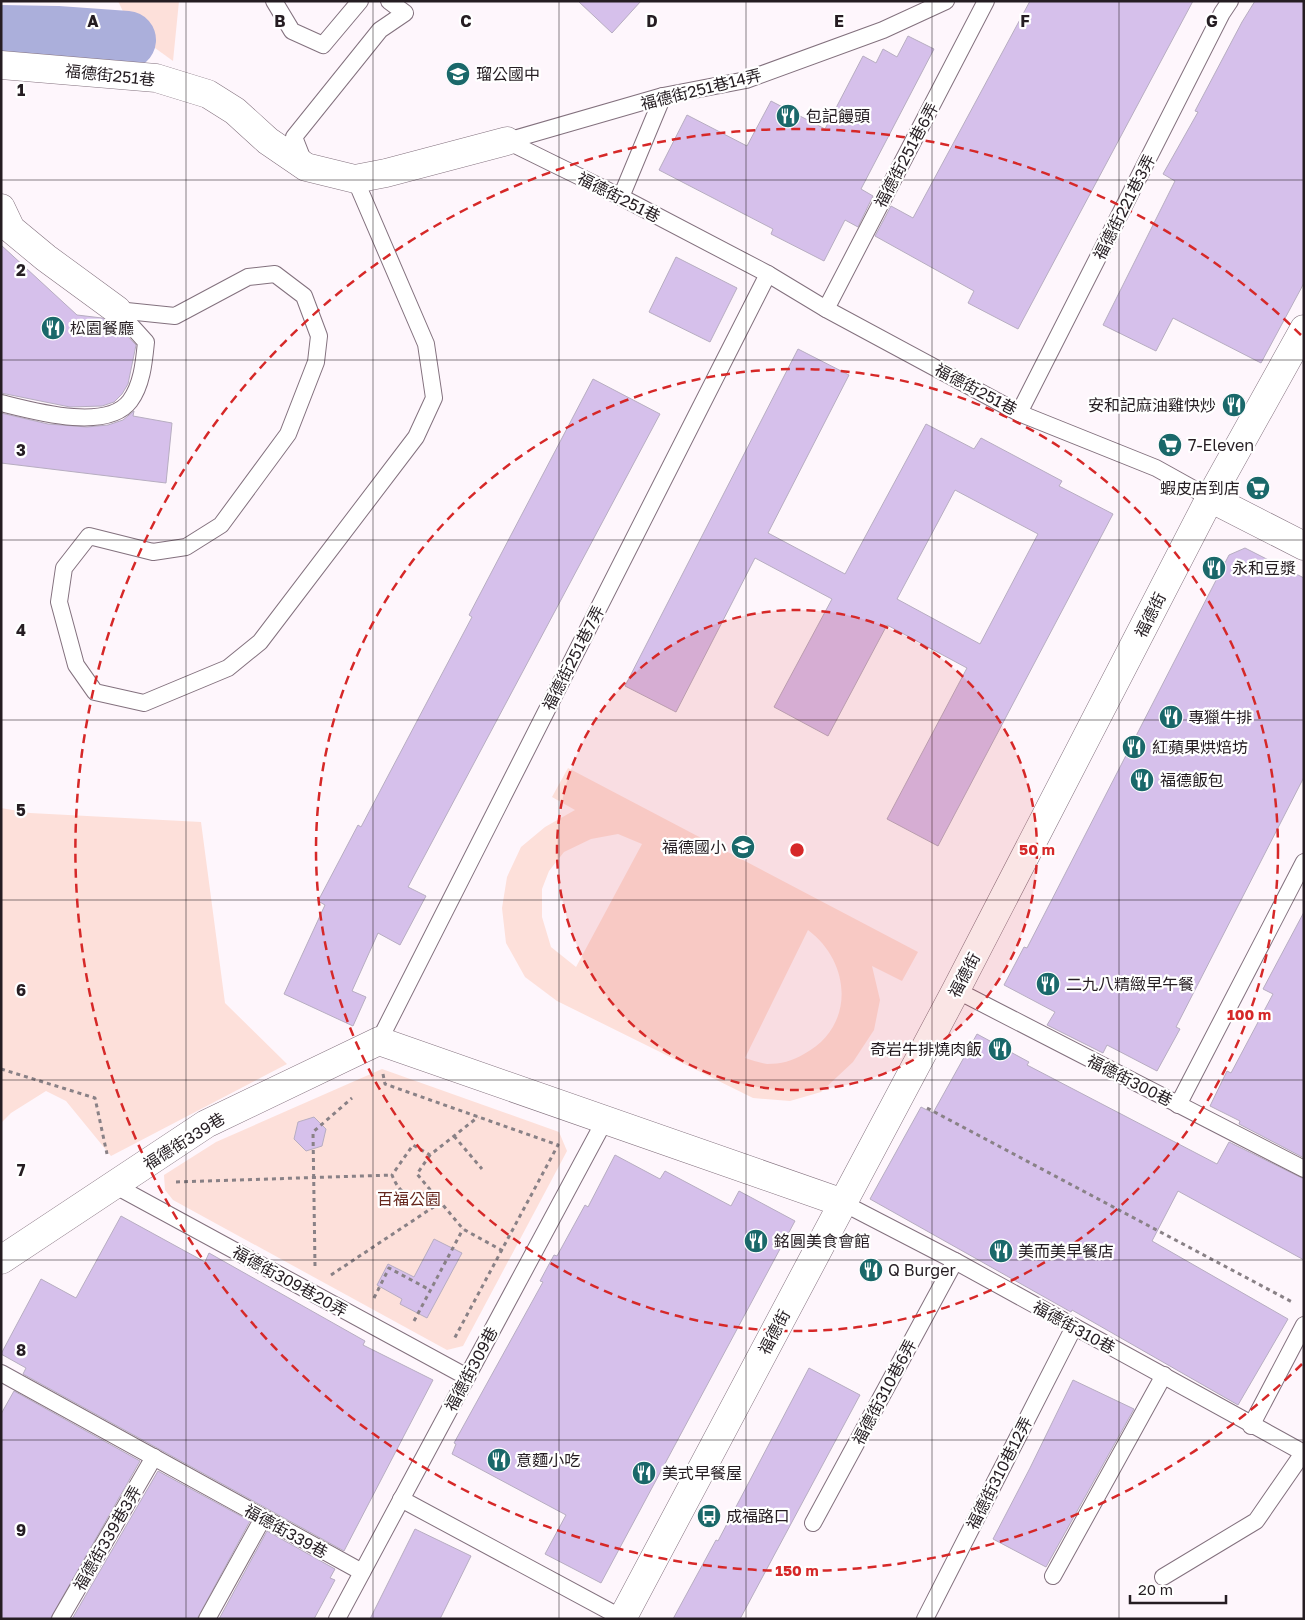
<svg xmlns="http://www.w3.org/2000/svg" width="1305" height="1620" viewBox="0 0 1305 1620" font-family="'Golos Text','Noto Sans TC',sans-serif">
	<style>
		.green { fill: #fde0da; fill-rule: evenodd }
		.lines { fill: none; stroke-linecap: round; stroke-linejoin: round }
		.river { stroke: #abafdb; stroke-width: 58 }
		.building { fill: #d6c0eb; stroke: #b7adc1; fill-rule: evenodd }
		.lane-casing { stroke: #83717e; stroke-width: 18 }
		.street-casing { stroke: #83717e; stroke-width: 29 }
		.path { stroke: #898186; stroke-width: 3; stroke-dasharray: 4 4; stroke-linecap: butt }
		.lane { stroke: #fff; stroke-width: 16 }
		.street { stroke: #fff; stroke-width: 28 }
		.grid { fill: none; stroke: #251d22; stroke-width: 1; stroke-opacity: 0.55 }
		.ring { fill: none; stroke: #d62828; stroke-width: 2.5; stroke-dasharray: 9 6 }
		.labels { text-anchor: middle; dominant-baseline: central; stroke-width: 4.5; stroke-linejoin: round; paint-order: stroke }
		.poi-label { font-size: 16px; fill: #251d22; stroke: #fff; text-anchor: start }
		.street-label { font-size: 16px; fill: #251d22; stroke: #fff }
		.park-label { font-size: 16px; fill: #65261c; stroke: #fff }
		.grid-label { font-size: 16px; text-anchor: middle; font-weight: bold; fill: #251d22; stroke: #fff; stroke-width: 4.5; stroke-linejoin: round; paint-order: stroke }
		.centre { fill: #d62828; stroke: #fff; stroke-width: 2.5 }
		.ring-label { font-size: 15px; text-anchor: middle; font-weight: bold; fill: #d62828; stroke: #fff; stroke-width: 4.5; stroke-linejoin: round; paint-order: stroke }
	</style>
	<rect width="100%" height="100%" fill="#fef6fc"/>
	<!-- green -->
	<g class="green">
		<path d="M118,1H179L173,61L133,32Z"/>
		<path d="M568,768L918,952L902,981L872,966L880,1000L874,1030L853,1062L821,1092L790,1101L753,1098L557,1001L525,977L506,943L502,908L507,877L521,847L545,827L575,810L552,797ZM618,834L642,844L576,967L551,947L542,917V889L549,871L564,852L591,839ZM808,930C852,963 855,1027 804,1054C792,1061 781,1064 767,1064C760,1063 752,1060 745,1058Z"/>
		<path d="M1,808L30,813L201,822L225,1003L287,1064L111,1156L66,1101L46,1091L11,1113L1,1123Z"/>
		<path d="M382,1069L559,1132L567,1151L463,1346L447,1350L173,1200L165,1190L164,1175L216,1142Z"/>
	</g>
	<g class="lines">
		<!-- river -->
		<path class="river" d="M1,34L57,35L127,40"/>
	</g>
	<!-- building -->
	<g class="building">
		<path d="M578,1H641L612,33Z"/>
		<path d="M1030,1H1193L1018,329L968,303L974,291L875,236L891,206L913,218Z"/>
		<path d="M1255,1H1304V283L1261,363L1173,318L1156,351L1103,325L1175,181L1163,174L1198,112L1195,111L1242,22Z"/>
		<path d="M908,36L934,49L861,189L873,196L858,227L845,220L824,261L771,234L773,229L659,170L687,115L747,146L771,101L825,129L863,56L876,63L883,49L897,57Z"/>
		<path d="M1,245L77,315L102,318L117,325L136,345L128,384L122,394L114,402L102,406L70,407L1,393Z"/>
		<path d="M676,257L737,288L710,342L649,312Z"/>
		<path d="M798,349L849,375L768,533L845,574L926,424L974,449L981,438L1062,481L1059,486L1113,514L938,846L887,819L967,668L887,625L828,736L774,707L832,599L755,558L676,712L625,686ZM955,490L1038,534L980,644L897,599Z"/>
		<path d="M593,379L660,414L408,887L426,896L400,945L378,933L352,991L366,997L353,1026L284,994L325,905L318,901L358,825L361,827L472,617L469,615Z"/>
		<path d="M134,411L133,416L172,423L166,483L1,463V413L48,424L87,427L108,425L123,420Z"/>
		<path d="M1245,548L1304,578V777L1176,1027L1180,1029L1157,1071L1107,1045L1103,1053L1047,1025L1055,1012L1004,985L1024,947L1027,948L1229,555Z"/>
		<path d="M1304,912V1158L1239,1124L1240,1121L1210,1106L1227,1071L1231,1073L1273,994L1263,989Z"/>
		<path d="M977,1034L1029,1062L1027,1065L1217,1164L1229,1142L1304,1179V1260L1178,1191L1152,1241L1288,1319L1238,1405L1072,1310L1071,1312L870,1199L921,1107L933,1113Z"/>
		<path d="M314,1117L326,1129L322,1146L306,1151L294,1139L298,1122Z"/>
		<path d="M615,1155L660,1179L665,1171L731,1206L739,1191L795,1221L601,1583L545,1554L566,1515L452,1454L456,1444L454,1443L543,1282L540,1281L554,1255L557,1256L585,1205L588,1207Z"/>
		<path d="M121,1216L205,1262L209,1253L365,1341L363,1345L433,1380L344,1551L23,1374L26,1368L1,1354L41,1279L76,1298Z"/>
		<path d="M434,1239L462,1253L427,1318L400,1304L402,1299L377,1285L388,1264L414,1277Z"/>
		<path d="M809,1368L860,1395L740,1619H673L716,1540L718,1541Z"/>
		<path d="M1073,1380L1134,1409L1046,1567L993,1539L1030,1468Z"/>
		<path d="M14,1391L140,1461L50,1619H1V1414Z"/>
		<path d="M158,1471L250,1521L197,1619H72Z"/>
		<path d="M415,1529L471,1556L440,1619H370Z"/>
		<path d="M267,1531L335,1569L330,1578L335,1580L314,1619H219Z"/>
	</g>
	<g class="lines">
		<!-- lane casing -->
		<g class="lane-casing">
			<g id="lane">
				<path d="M274,1L292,31L323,45L360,1"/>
				<path d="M507,141L621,197L768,274L826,309L1019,413L1156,468L1210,498"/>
				<path d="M507,141L663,96L746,80L883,30L946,1"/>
				<path d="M305,165L294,137L380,30L405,13L389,1"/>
				<path d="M621,197L663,96"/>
				<path d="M826,309L986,1"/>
				<path d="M117,310L175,316L248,277L275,274L304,296L319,336L316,362L288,434L221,525L186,547L153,552L89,536L64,568L59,602L76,665L95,692L144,703L228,668L260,642L416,437L434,398L426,344L355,179"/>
				<path d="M1,403C33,411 107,432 130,401C142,385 144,362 146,342L117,310"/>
				<path d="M1019,413L1222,13L1230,1"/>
				<path d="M956,990L1304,1169"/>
				<path d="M379,1041L768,274"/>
				<path d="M1178,1105L1304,862"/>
				<path d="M114,1185L467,1377"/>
				<path d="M843,1203L955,1261L1304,1453"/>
				<path d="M1,1373L362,1572"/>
				<path d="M1251,1426L1304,1325"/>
				<path d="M401,1499L622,1618"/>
				<path d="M813,1523L955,1261"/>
				<path d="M1053,1576L1164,1375"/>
				<path d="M1163,1577L1256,1521L1303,1453"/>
				<path d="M60,1619L154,1457"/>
				<path d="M207,1619L263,1518"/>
				<path d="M337,1619L605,1120"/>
				<path d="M925,1619L1074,1327"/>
			</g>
		</g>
		<!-- street casing -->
		<g class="street-casing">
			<g id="street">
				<path d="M1,65L156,78L208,94L235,111L268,141L306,167L355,179L386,173L507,141"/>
				<path d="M1,208L11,229L46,258L117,310"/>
				<path d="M1210,498L1304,546"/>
				<path d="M1,1260L206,1124L379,1041L843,1203"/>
				<path d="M622,1619L956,990L1210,498L1304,329"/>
			</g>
		</g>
		<!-- path -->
		<g class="path">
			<path d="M1,1069L95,1098L107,1154"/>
			<path d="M383,1074L385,1084L558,1145L453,1341"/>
			<path d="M927,1108L1294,1303"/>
			<path d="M454,1136L482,1169"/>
			<path d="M430,1155L417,1174L463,1229L503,1251"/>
			<path d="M176,1182L392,1175"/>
			<path d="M433,1193C409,1195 402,1199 392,1175L413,1145L430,1155L478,1117"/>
			<path d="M315,1266L313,1132L352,1098"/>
			<path d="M331,1275L441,1202"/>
			<path d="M374,1298L389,1268L430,1290"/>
			<path d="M414,1321L463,1229"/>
		</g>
		<!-- lane -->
		<use href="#lane" class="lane"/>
		<!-- street -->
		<use href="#street" class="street"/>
	</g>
	<!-- grid -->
	<path class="grid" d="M186,1V1619M373,1V1619M559,1V1619M746,1V1619M932,1V1619M1119,1V1619M1,180H1304M1,360H1304M1,540H1304M1,720H1304M1,900H1304M1,1080H1304M1,1260H1304M1,1440H1304"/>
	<!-- distance rings -->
	<circle cx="797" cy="850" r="240" fill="#d62828" fill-opacity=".12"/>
	<g class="ring">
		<circle cx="797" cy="850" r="240"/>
		<circle cx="797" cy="850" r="481"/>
		<path d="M1302 1364A721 721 0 1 1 1302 336"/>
	</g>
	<!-- icons -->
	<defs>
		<g id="school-disc" transform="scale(1.25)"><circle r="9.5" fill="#1a686a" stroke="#fff"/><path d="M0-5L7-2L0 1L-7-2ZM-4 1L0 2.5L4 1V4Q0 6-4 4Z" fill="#fff"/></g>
		<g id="restaurant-disc" transform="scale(1.25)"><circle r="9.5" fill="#1a686a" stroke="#fff"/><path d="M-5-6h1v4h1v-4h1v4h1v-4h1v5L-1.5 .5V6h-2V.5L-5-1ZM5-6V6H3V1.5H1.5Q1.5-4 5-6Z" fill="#fff"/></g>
		<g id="supermarket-disc" transform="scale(1.25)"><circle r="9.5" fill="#1a686a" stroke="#fff"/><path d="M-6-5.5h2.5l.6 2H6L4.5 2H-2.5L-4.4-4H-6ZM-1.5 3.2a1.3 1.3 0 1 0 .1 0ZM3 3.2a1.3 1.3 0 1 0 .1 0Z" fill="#fff"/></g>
		<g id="bus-disc" transform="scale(1.25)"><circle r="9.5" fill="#1a686a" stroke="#fff"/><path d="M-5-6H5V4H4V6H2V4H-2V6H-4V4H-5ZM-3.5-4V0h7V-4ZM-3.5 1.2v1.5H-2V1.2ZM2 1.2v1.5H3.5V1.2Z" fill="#fff"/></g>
	</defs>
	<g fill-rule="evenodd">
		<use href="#school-disc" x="458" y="74"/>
		<use href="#restaurant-disc" x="788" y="116"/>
		<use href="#restaurant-disc" x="53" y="328"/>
		<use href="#restaurant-disc" x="1234" y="405"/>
		<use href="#supermarket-disc" x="1170" y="445"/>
		<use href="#supermarket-disc" x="1258" y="488"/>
		<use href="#restaurant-disc" x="1214" y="568"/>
		<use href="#restaurant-disc" x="1171" y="717"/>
		<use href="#restaurant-disc" x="1134" y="747"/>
		<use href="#restaurant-disc" x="1142" y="780"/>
		<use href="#school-disc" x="743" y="847"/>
		<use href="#restaurant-disc" x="1048" y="984"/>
		<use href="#restaurant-disc" x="1000" y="1049"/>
		<use href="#restaurant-disc" x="756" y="1241"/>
		<use href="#restaurant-disc" x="1001" y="1251"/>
		<use href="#restaurant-disc" x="871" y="1270"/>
		<use href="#restaurant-disc" x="499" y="1460"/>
		<use href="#restaurant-disc" x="644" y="1473"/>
		<use href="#bus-disc" x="709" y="1516"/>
	</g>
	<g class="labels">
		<!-- poi labels -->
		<g class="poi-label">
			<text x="476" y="74">瑠公國中</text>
			<text x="806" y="116">包記饅頭</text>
			<text x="70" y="328">松園餐廳</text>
			<text x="1216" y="405" text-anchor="end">安和記麻油雞快炒</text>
			<text x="1188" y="445">7-Eleven</text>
			<text x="1240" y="488" text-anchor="end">蝦皮店到店</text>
			<text x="1232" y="568">永和豆漿</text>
			<text x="1188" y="717">專獵牛排</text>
			<text x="1152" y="747">紅蘋果烘焙坊</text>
			<text x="1160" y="780">福德飯包</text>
			<text x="726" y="847" text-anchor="end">福德國小</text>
			<text x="1066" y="984">二九八精緻早午餐</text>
			<text x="982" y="1049" text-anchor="end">奇岩牛排燒肉飯</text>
			<text x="774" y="1241">銘圓美食會館</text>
			<text x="1018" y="1251">美而美早餐店</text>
			<text x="888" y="1270">Q Burger</text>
			<text x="516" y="1460">意麵小吃</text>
			<text x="662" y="1473">美式早餐屋</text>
			<text x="726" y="1516">成福路口</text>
		</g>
		<!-- street labels -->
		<g class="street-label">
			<text transform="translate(110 75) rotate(6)">福德街251巷</text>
			<text transform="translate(701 89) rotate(-14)">福德街251巷14弄</text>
			<text transform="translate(906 155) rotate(-62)">福德街251巷6弄</text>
			<text transform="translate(619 197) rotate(27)">福德街251巷</text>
			<text transform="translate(1124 207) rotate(-63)">福德街221巷3弄</text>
			<text transform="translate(976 389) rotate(28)">福德街251巷</text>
			<text transform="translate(1150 615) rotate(-63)">福德街</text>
			<text transform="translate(573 658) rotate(-63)">福德街251巷7弄</text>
			<text transform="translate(964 975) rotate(-62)">福德街</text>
			<text transform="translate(1130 1080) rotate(27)">福德街300巷</text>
			<text transform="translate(184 1141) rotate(-32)">福德街339巷</text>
			<text transform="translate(290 1281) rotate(29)">福德街309巷20弄</text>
			<text transform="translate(1074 1327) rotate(29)">福德街310巷</text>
			<text transform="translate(774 1332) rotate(-62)">福德街</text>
			<text transform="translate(471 1369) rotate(-62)">福德街309巷</text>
			<text transform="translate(884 1392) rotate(-62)">福德街310巷6弄</text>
			<text transform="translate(999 1473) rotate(-63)">福德街310巷12弄</text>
			<text transform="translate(286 1531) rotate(29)">福德街339巷</text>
			<text transform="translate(107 1538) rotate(-60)">福德街339巷3弄</text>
		</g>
		<!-- park labels -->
		<g class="park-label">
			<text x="409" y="1199">百福公園</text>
		</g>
	</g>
	<g class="grid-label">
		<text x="93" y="27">A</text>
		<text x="280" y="27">B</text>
		<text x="466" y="27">C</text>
		<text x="652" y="27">D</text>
		<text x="839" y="27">E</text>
		<text x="1025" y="27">F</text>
		<text x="1212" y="27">G</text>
		<text x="21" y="96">1</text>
		<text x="21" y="276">2</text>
		<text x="21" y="456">3</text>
		<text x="21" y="636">4</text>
		<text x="21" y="816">5</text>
		<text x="21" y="996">6</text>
		<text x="21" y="1176">7</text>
		<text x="21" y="1356">8</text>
		<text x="21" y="1536">9</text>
	</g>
	<circle cx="797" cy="850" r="8" class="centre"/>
	<g class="ring-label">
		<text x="1037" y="855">50 m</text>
		<text x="1249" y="1020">100 m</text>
		<text x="797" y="1576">150 m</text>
	</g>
	<!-- border -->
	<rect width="1305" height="1620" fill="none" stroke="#251d22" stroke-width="5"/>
	<!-- scale -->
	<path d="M1130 1595v8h96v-8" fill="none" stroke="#251d22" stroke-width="2.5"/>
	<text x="1138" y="1595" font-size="15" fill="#251d22" stroke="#ffffff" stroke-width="4" paint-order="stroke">20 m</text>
</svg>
